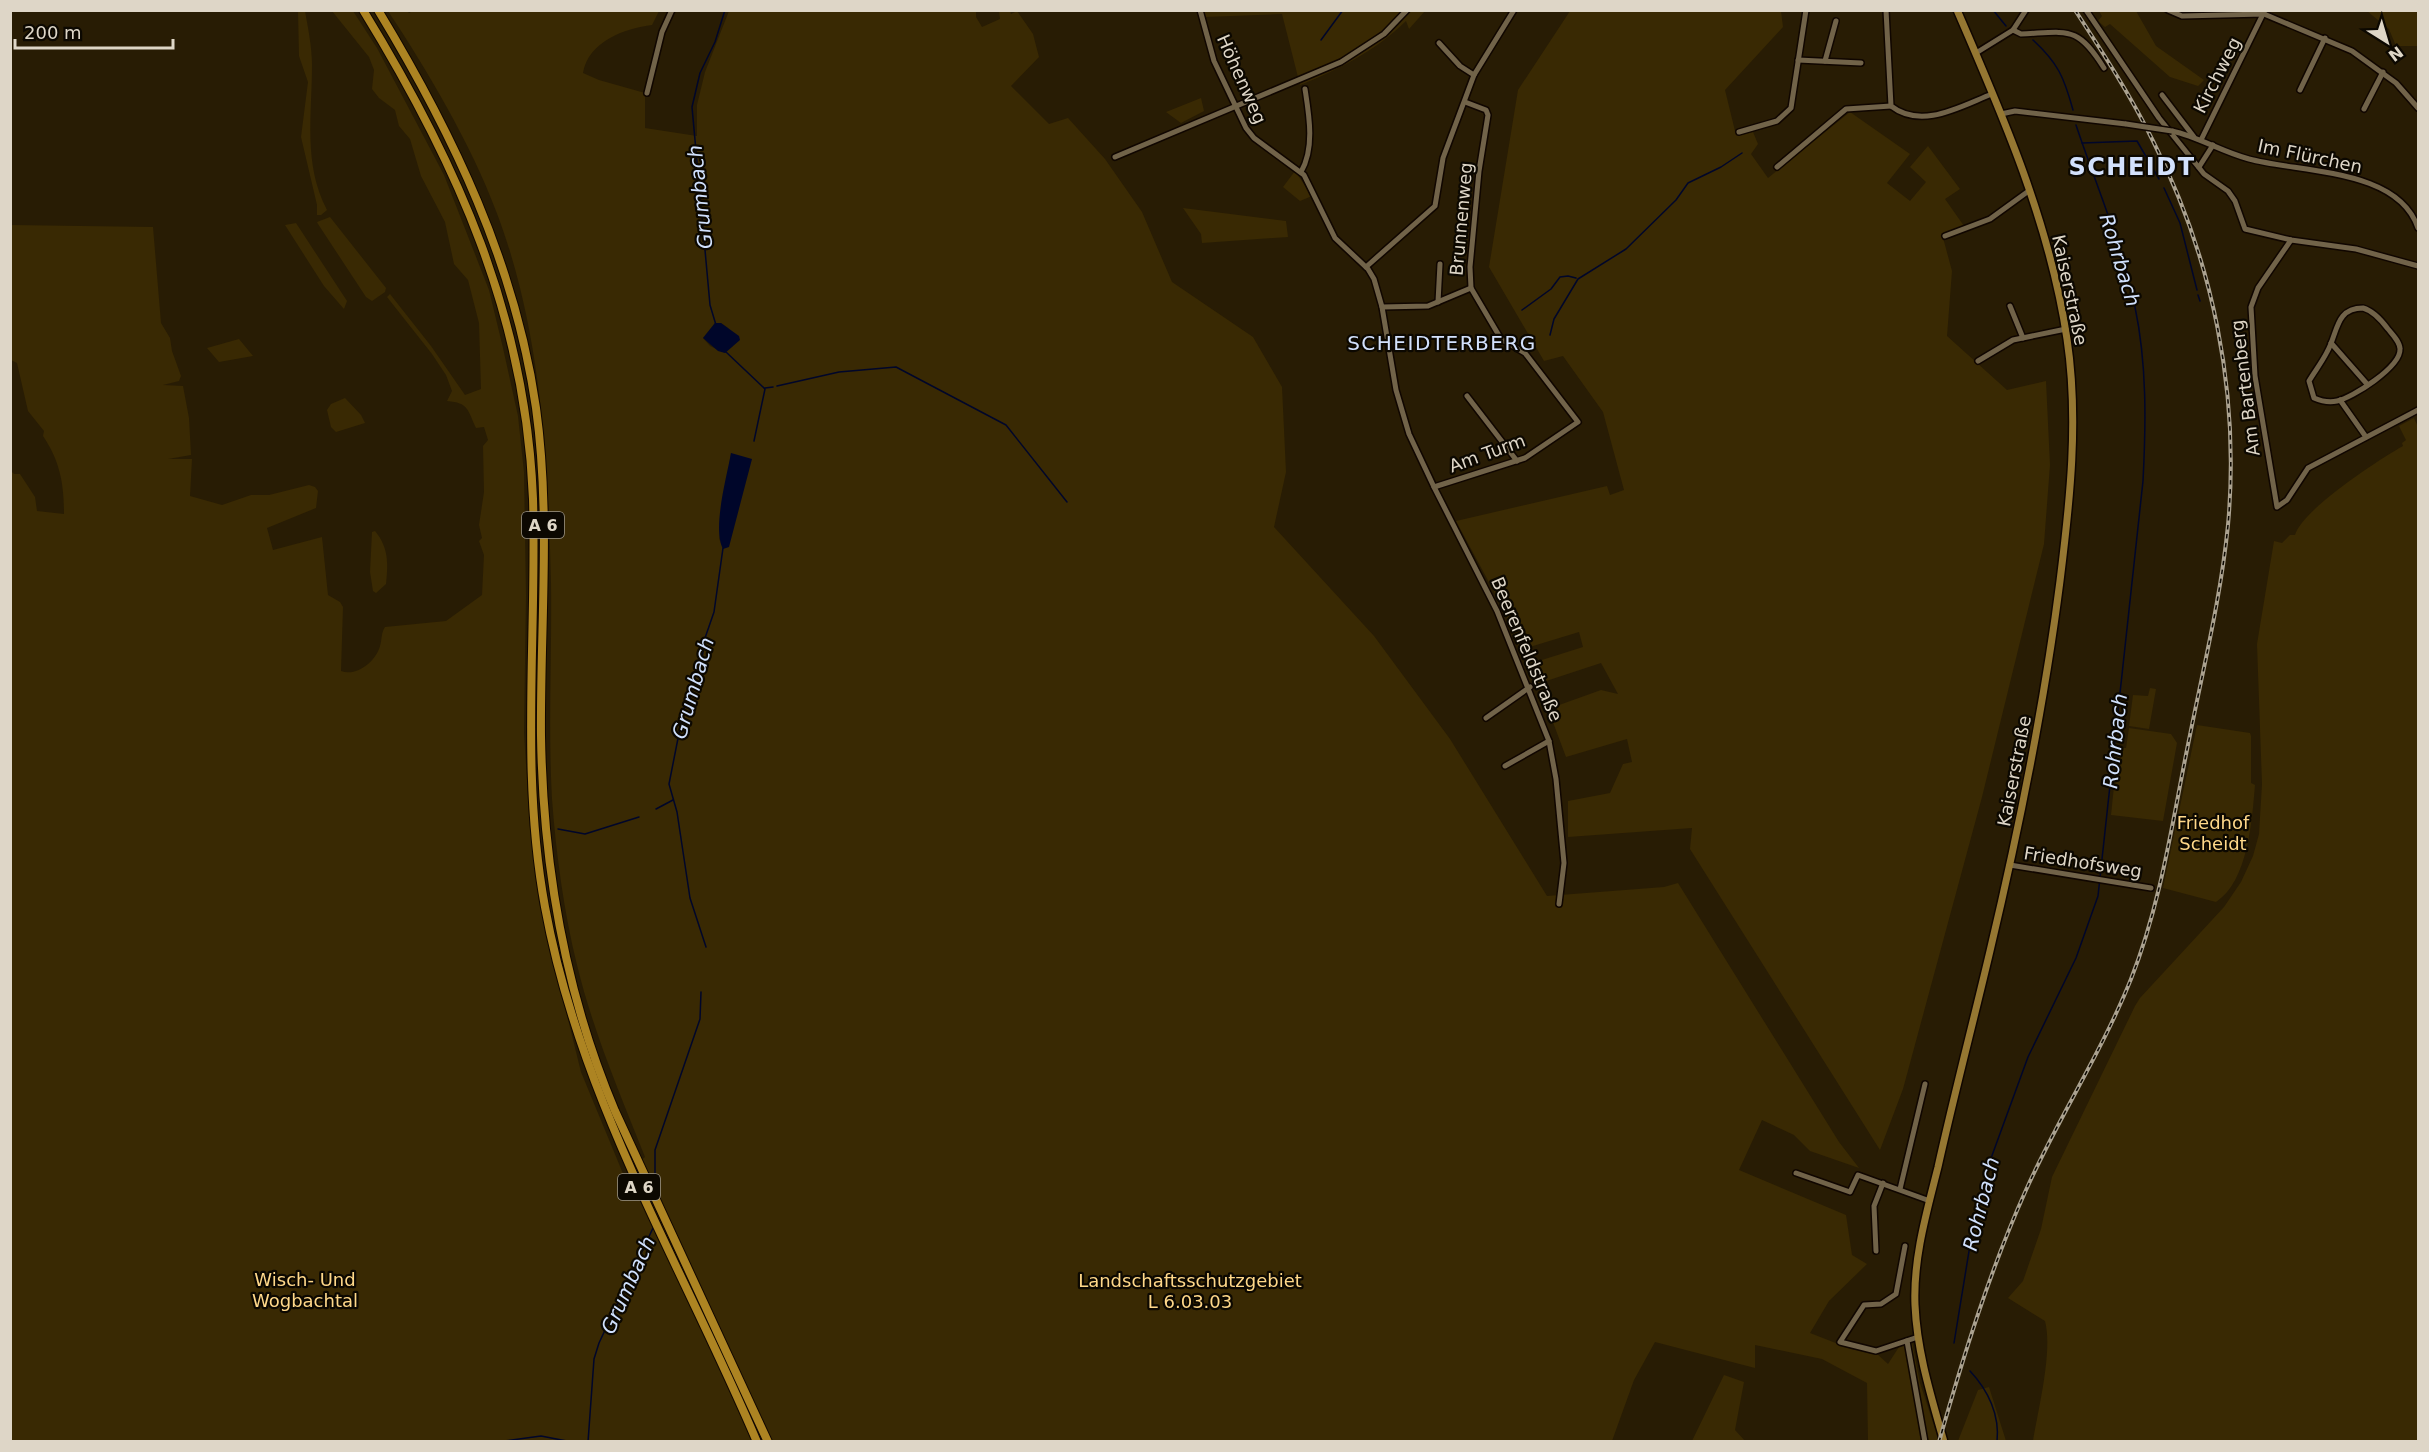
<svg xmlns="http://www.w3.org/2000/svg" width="2429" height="1452" viewBox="0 0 2429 1452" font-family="'DejaVu Sans',sans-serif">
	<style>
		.green { fill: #392903; fill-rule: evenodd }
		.water { fill: #00062a }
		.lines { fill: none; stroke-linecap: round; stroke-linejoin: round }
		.stream { stroke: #00062a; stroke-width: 1.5 }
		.minor-casing { stroke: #100600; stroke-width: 8 }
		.major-casing { stroke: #100600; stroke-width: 10 }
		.highway-casing { stroke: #100600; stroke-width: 10 }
		.minor { stroke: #716349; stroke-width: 5 }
		.major { stroke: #957732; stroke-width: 7 }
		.highway { stroke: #ad8422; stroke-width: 8 }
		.rail-casing { stroke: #aba290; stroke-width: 4 }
		.rail { stroke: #0c0801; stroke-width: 1.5; stroke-dasharray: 4.5; stroke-linecap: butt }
		.minor-bridge-casing { stroke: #100600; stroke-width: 8; stroke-linecap: butt }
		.minor-bridge { stroke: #716349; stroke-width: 5 }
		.labels { text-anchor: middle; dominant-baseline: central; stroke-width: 4.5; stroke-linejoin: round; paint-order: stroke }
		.shield { fill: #0c0801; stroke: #9f988c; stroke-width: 1.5 }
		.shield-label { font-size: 16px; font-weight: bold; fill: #ded6c7 }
		.street-label { font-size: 18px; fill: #ded6c7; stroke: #0c0801 }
		.park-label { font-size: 18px; fill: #ffd889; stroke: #0c0801 }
		.water-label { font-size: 20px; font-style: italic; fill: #d1e1fd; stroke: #0c0801 }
		.neighbourhood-label { font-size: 20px; letter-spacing: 1.5px; fill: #d3e1fc; stroke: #0c0801 }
		.district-label { font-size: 24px; font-weight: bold; letter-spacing: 1.5px; fill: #d3e1fc; stroke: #0c0801 }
	</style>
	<rect width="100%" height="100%" fill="#281c04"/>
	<!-- green -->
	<g class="green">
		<path d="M415,10L659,11L652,25C625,28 588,42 583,73L599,80L645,93V128L697,136V105L705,72L729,11H976V17L982,27L1000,19L999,11H1010L1011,14L1017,11L1033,34L1039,57L1011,86L1049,124L1068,118L1105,159L1142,212L1172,282L1253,337L1282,387L1286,472L1274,527L1374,636L1450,739L1547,896L1664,887L1678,883L1839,1142L1859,1168L1810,1151L1794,1135L1762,1120L1739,1170L1846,1215L1852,1255L1867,1264L1829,1301L1810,1333L1851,1349L1876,1353L1888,1364L1899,1347L1912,1342L1920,1383L1939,1441H1868L1867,1383L1822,1359L1755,1345V1368L1655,1342L1634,1380L1612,1441H11L10,470L14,474H20L35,497L37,511L64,514C64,484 60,461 43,436L44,431L28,411L17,363L11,360V225L153,227L161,323L170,338L172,351L181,376L179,381L163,385L183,386L189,418L191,455L168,459H192L190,496L222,505L251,495H269L309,485L315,487L318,491L316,508L267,528L273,550L322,537L328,595L340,602L343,607L341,671C357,677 376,661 380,646C382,639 381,633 385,627L446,621L482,595L484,555L479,541L482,538L479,525L484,492L483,446L488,440L484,427L476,428C467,409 469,403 447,401L452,391L446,375L432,354L387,297L390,294L431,346L465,395L481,389L479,323L468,280L454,264L445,222L421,176L410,139L399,126L395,110L379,98L372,89L374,70L369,57L332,11H353L377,48L444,175L489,290L503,348L518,416L524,472L526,595L524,733L530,827L539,902L581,1072L624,1176L645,1157C620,1094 593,1031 577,965C564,912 556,854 552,799C548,727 552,655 551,583C548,459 541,328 496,211C472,146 426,68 388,11H407L409,13ZM715,323H721L728,328L733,346L725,353L710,346L703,338ZM731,453L749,469L739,499L719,541Z"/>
		<path d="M298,11H305C308,28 312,47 312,65C312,115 303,164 327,210L321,215H317V205L301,137L308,82L299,56Z"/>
		<path d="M1202,11H1425L1409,29L1406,21C1375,51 1340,69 1300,85L1282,14L1204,17Z"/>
		<path d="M1570,11H1781L1783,27L1725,90L1736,135L1753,132L1758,144L1751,154L1768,178L1850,112L1910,154L1887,183L1910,201L1926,182L1910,167L1928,146L1960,189L1945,199L1964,226L1942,234L1952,271L1947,336L2007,390L2046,381L2050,465L2044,544L1982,797L1903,1089L1880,1150L1690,849L1692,828L1568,837V801L1610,793L1623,764L1632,762L1627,739L1566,757L1548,709L1601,690L1618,694L1601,663L1534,685L1526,665L1583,647L1579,632L1520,650L1505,612L1456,521L1607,486L1610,495L1624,490L1603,412L1563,356L1544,361L1489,267L1518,90Z"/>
		<path d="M2099,11H2136L2156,46L2204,80L2198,86L2170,77L2110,24L2105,27L2098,21L2102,16Z"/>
		<path d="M2367,11H2418V46H2396L2389,29Z"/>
		<path d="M1201,98L1204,111L1181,123L1166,112Z"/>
		<path d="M1295,171L1312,196L1300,201L1283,187Z"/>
		<path d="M1183,208L1286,221L1288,237L1202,243L1201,234Z"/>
		<path d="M330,217L386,288L385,292L372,301L366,297L318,224L317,222Z"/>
		<path d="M296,223L347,301L344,309L324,286L285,225Z"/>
		<path d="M239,339L253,356L219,362L207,348Z"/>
		<path d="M345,398L361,415L365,423L336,432L331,427L327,410L331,404Z"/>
		<path d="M2414,418L2418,427V1441H2033C2038,1410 2053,1351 2045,1321L2008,1298L2023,1281L2041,1229L2052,1177L2135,1006L2140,998L2224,907L2241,882L2253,856L2259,834L2262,784L2257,644L2274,541L2282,543L2290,535H2295C2302,510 2378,460 2403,446L2402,443L2406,440L2399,426Z"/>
		<path d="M375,531C389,548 388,564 386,584L376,593L373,591L370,572L372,532Z"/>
		<path d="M2150,688L2156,689L2149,729L2129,726L2133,695L2148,696Z"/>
		<path d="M2197,725L2250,733L2251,736V783L2255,785C2252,821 2248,881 2216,902L2163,888Z"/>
		<path d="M2129,728L2171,734L2177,743L2163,821L2111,815L2118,748H2126Z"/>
		<path d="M1724,1375L1744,1382L1735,1430L1745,1441H1692Z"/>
		<path d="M1989,1387L2006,1441H1958L1978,1390Z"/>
	</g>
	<!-- water -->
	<g class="water">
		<path d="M715,323H721L739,336L740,340L725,353L718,351L703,338Z"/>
		<path d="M731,453L752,459L729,547L723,549C712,529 727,476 731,453Z"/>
	</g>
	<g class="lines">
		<!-- stream -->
		<g class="stream">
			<path d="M1993,10L2006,26"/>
			<path d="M1321,40L1343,10"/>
			<path d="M2033,40C2058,63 2064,77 2073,110"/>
			<path d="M2082,143L2137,141L2159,179"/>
			<path d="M2164,188L2180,223L2197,290"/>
			<path d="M2198,295L2200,301"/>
			<path d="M1522,310L1551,289L1560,277L1568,276L1576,278"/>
			<path d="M716,325L710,305L692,107L700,73L715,42L725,10"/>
			<path d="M1550,335L1554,319L1578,279L1626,249L1676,200L1688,183L1721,167L1742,153"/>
			<path d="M726,352L765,389L754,441"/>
			<path d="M777,386L839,372L896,367L1006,425L1067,502"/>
			<path d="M765,388L773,387"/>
			<path d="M656,809L673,800"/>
			<path d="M558,829L585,834L639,817"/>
			<path d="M706,947L690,898L677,812L669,784L684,708L691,696L692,679L701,665L705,638L714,612L723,548"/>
			<path d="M655,1190V1150L700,1019L701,992"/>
			<path d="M1954,1343L1971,1239L1990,1161L2028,1057L2076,958L2098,896L2143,481C2146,424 2147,364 2135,307C2122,245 2096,185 2076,125"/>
			<path d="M1970,1371C1988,1390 2000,1415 1997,1442"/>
			<path d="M497,1442L541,1436L572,1442"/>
			<path d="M588,1442L594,1359L599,1343L653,1228"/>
		</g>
		<!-- minor casing -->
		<g class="minor-casing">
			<g id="minor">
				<path d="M1200,10L1214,61L1246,128L1254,138L1304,175L1335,238L1368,269L1374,279L1382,307L1396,390L1409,434L1434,487L1497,611L1549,741L1556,779L1564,863L1559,904"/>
				<path d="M1886,10L1891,106C1922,130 1961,106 1992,94"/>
				<path d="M2086,10L2159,118L2204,174L2228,191L2235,201L2245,229L2291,240L2356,249L2418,266"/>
				<path d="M2168,10L2182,16L2264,14L2352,51L2396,83L2418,108"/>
				<path d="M2013,30L2021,34C2069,32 2077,25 2104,68"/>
				<path d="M1439,43L1460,66L1474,75"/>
				<path d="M1976,53L2013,30L2026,10"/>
				<path d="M1798,60L1861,63"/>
				<path d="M1825,61L1836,21"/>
				<path d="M2300,90L2325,38"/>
				<path d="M647,93L662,32L672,10"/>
				<path d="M2162,95L2194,137"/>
				<path d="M2364,109L2383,72"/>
				<path d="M2001,114L2015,111L2126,124"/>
				<path d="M2172,131C2199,137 2222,152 2249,159C2301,173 2398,168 2418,228"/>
				<path d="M1739,132L1777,121L1791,108L1806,10"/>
				<path d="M2201,140L2265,10"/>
				<path d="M1115,157L1341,62L1384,34L1407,10"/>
				<path d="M1777,167L1846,109L1891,106"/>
				<path d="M2199,167L2213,145"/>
				<path d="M1301,172C1315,148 1309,115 1305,89"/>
				<path d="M1945,236L1990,219L2030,190"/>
				<path d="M2291,240L2258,288L2251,307L2255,376L2277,507L2287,500L2308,468L2418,410"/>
				<path d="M1366,267L1435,206L1443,158L1474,75L1514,10"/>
				<path d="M1438,302L1440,264"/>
				<path d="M2010,306L2023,338"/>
				<path d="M1382,307L1428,306L1471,288"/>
				<path d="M2363,308C2374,311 2382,321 2388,329C2393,335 2400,342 2400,349C2401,367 2352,398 2337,401C2328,403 2321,401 2314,398L2309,381C2315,371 2322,362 2327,352C2338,333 2335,308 2363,308Z"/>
				<path d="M2331,343L2367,384"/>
				<path d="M1978,361L2013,340L2066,329"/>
				<path d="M1467,396L1517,461"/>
				<path d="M2340,400L2366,437"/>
				<path d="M1434,487L1525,458L1578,422L1525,353L1501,339L1471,288L1470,267L1479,171L1488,115L1486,110L1465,102"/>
				<path d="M1486,718L1530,687"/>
				<path d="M1505,766L1549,741"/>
				<path d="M2010,865L2151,888"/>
				<path d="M1796,1173L1850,1192L1858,1175L1930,1201"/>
				<path d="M1900,1189L1925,1084"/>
				<path d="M1905,1246L1896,1294L1881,1304L1864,1305L1840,1342L1876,1351L1918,1337"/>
				<path d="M1876,1251L1874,1206L1883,1183"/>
				<path d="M1907,1341L1925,1442"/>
			</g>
		</g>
		<!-- major casing -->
		<g class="major-casing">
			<path id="major" d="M1944,1442C1931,1396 1917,1352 1915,1305C1913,1258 1927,1211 1938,1167C1954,1095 1973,1023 1990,951C2019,829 2044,707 2060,581C2070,501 2079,419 2067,339C2050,224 2003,116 1957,10"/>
		</g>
		<!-- highway casing -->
		<g class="highway-casing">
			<g id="highway">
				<path d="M363,10C457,163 526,316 533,499C537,635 520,772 545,907C580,1099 682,1265 757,1442"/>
				<path d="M378,10C453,134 515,263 536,408C551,516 540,627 541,736C543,863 565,993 615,1111L768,1442"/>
			</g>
		</g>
		<!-- minor -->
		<use href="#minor" class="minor"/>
		<!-- major -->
		<use href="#major" class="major"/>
		<!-- highway -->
		<use href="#highway" class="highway"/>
		<!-- rail casing -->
		<g class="rail-casing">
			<path id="rail" d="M1939,1442C1963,1357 1990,1270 2026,1190C2058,1118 2102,1052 2131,979C2162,901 2173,816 2190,735C2204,665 2221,596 2228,525C2240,393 2213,259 2153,141C2131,96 2103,53 2075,10"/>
		</g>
		<!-- rail -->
		<use href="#rail" class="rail"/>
		<!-- minor-bridge casing -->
		<g class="minor-bridge-casing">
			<path id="minor-bridge" d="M2126,124L2172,131"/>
		</g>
		<!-- minor-bridge -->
		<use href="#minor-bridge" class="minor-bridge"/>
	</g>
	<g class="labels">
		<!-- shield labels -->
		<g class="shield">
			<rect x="522" y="512" width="42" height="26" rx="4.5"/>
			<rect x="618" y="1174" width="42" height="26" rx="4.5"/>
		</g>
		<g class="shield-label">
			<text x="543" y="525">A 6</text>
			<text x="639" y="1187">A 6</text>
		</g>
		<!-- street labels -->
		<g class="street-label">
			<text transform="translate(2217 75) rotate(-63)">Kirchweg</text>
			<text transform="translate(1242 79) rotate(66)">Höhenweg</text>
			<text transform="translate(2310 156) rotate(12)">Im Flürchen</text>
			<text transform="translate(1461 219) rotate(-85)">Brunnenweg</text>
			<text transform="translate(2070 290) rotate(78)">Kaiserstraße</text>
			<text transform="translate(2245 388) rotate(-97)">Am Bartenberg</text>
			<text transform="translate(1487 453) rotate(-20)">Am Turm</text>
			<text transform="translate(1527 649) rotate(67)">Beerenfeldstraße</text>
			<text transform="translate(2014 771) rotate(-79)">Kaiserstraße</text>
			<text transform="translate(2083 862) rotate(9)">Friedhofsweg</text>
		</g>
		<!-- park labels -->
		<g class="park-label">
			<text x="2213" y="822">Friedhof<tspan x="2213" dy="21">Scheidt</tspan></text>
			<text x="305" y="1279">Wisch- Und<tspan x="305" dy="21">Wogbachtal</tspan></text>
			<text x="1190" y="1280">Landschaftsschutzgebiet<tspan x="1190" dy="21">L 6.03.03</tspan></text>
		</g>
		<!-- water labels -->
		<g class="water-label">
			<text transform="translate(700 197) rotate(-96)">Grumbach</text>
			<text transform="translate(2120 260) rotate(73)">Rohrbach</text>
			<text transform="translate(693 688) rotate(-74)">Grumbach</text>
			<text transform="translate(2115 741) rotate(-84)">Rohrbach</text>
			<text transform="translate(1981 1204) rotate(-76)">Rohrbach</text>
			<text transform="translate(628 1285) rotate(-66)">Grumbach</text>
		</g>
		<!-- neighbourhood labels -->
		<g class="neighbourhood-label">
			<text x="1442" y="343">SCHEIDTERBERG</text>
		</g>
		<!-- district labels -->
		<g class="district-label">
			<text x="2132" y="167">SCHEIDT</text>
		</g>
	</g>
	<!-- border -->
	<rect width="2429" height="1452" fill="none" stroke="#ded6c7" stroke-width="24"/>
	<!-- north arrow -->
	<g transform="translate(2387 42) rotate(143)" stroke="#0c0801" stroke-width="4.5" paint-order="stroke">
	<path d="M0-4.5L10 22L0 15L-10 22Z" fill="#ded6c7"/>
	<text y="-9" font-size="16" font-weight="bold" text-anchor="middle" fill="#ded6c7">N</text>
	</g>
	<!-- scale -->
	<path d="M15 39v9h158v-9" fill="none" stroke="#ded6c7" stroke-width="3"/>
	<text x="24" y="39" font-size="18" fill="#ded6c7" stroke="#0c0801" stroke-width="4.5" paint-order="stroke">200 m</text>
</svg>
